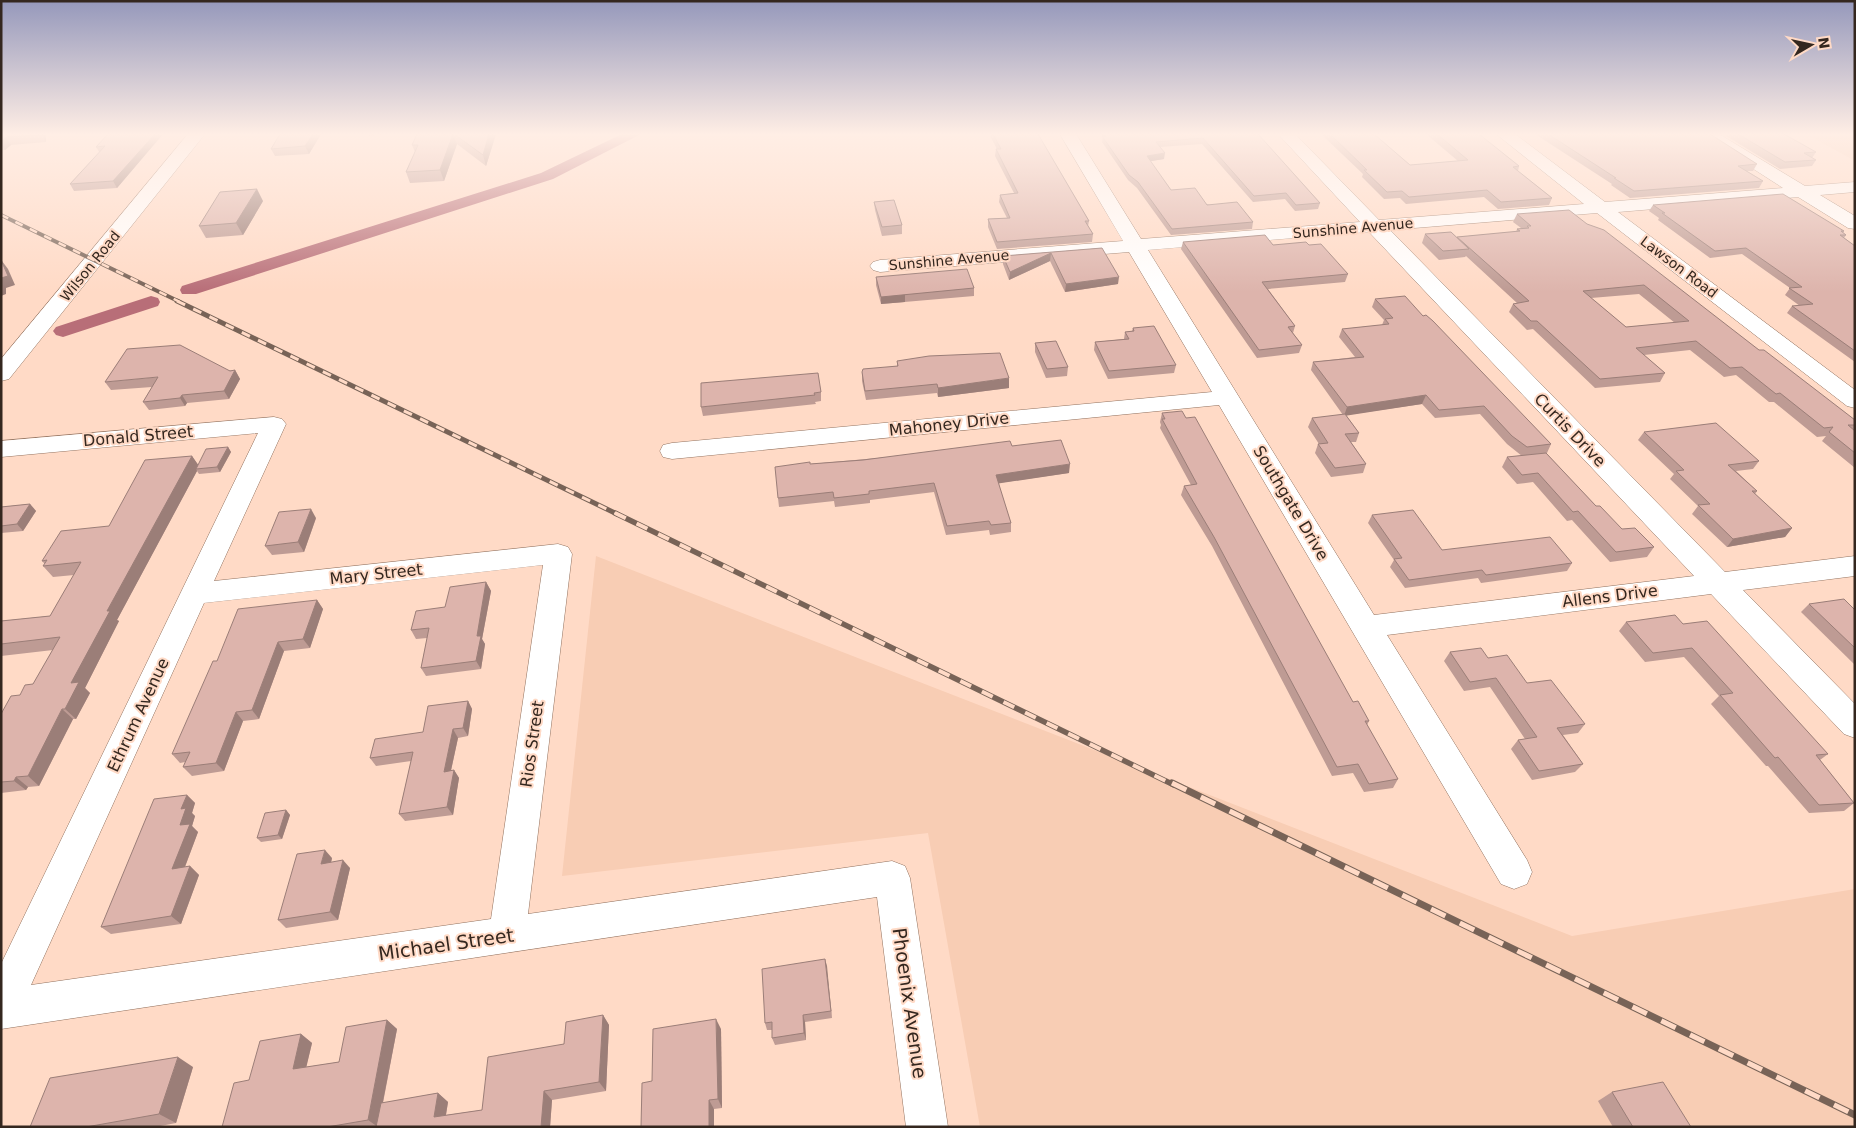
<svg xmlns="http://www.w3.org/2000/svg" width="1856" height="1128" viewBox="0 0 1856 1128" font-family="'DejaVu Sans',sans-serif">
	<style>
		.built { fill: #f8cdb4 }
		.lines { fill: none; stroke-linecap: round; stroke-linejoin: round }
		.canal { fill: #b86e78; fill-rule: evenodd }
		.minor-casing { stroke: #92725f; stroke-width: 1 }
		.minor { fill: #fff; fill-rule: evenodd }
		.rail-far3-casing { stroke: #786357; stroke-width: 4 }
		.rail-far2-casing { stroke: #786357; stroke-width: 5 }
		.rail-far1-casing { stroke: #786357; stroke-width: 5.5 }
		.rail-casing { stroke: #786357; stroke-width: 7 }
		.rail-far3 { stroke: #ffdac6; stroke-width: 2.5; stroke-dasharray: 8; stroke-linecap: butt }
		.rail-far2 { stroke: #ffdac6; stroke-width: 3; stroke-dasharray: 9; stroke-linecap: butt }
		.rail-far1 { stroke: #ffdac6; stroke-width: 4; stroke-dasharray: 12; stroke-linecap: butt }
		.rail { stroke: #ffdac6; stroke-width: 5; stroke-dasharray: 16; stroke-linecap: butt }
		.wall { fill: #be9b94; fill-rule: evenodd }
		.shaded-wall { fill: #9b7e78 }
		.building { fill: #ddb4ac; stroke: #9b7e78; fill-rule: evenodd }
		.labels { text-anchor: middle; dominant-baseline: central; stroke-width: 4; stroke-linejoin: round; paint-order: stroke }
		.far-street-label { font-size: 14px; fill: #34271f; stroke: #ffdac6 }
		.street-label { font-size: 16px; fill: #34271f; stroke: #ffdac6 }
		.near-street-label { font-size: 19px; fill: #34271f; stroke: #ffdac6 }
	</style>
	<rect width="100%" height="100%" fill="#ffdac6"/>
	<!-- built -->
	<g class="built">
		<path d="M1806,134H1855V161Z"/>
		<path d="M596,556L1572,936L1855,889V1127H980L928,833L562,876Z"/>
	</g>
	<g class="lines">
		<!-- canal -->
		<g class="canal">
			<path d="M622,134H641L553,179L196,294H182L180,290L182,286L541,173Z"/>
			<path d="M151,296L158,298L160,302L158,306L63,337L56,335L53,331L56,327Z"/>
		</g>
		<!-- minor casing -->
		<g class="minor-casing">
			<g id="minor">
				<path d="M188,134H205L9,379L1,381V359Z"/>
				<path d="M1060,134H1076L1141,239L1360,222L1278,134H1295L1379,220L1584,204L1496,134H1515L1605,202L1783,188L1699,134H1719L1805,186L1855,182V192L1820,195L1855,216V229L1848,228L1798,197L1618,212L1855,390V408L1847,406L1597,213L1390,230L1725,572L1855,556V576L1743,590L1855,704V738L1844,734L1711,594L1387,635L1527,860L1532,872L1527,884L1514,889L1501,884L1219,405L672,459L663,457L660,451L663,445L672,443L1212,392L1129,252L880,272L873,270L870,266L873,262L880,260L1123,241ZM1369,232L1694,576L1374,615L1148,250Z"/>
				<path d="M274,417L282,419L286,424L214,581L558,544L568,547L572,554L528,914L892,861L905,866L910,878L948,1127H906L877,897L1,1029V964L258,433L1,457V441ZM543,565L491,919L31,985L204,603Z"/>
			</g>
		</g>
		<!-- minor -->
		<use href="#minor" class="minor"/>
		<!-- rail-far3 casing -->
		<g class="rail-far3-casing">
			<path id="rail-far3" d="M1,215L180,302"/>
		</g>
		<!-- rail-far2 casing -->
		<g class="rail-far2-casing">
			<path id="rail-far2" d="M177,301L617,514"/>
		</g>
		<!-- rail-far1 casing -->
		<g class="rail-far1-casing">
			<path id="rail-far1" d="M615,513L1174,785"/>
		</g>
		<!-- rail casing -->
		<g class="rail-casing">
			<path id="rail" d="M1172,783L1855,1115"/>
		</g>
		<!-- rail-far3 -->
		<use href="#rail-far3" class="rail-far3"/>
		<!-- rail-far2 -->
		<use href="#rail-far2" class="rail-far2"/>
		<!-- rail-far1 -->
		<use href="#rail-far1" class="rail-far1"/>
		<!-- rail -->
		<use href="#rail" class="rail"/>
	</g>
	<!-- wall -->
	<g class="wall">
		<path d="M1,134H46V142L11,145L5,150H1Z"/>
		<path d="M108,134H163L117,188L74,191L70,184L100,153L96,147Z"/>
		<path d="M280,134H321L309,154L275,156L271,149Z"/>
		<path d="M367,134H391L368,136Z"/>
		<path d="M417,134H496L486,166L457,144L444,181L410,183L406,172L415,152L412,145Z"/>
		<path d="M989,134H1038L1089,221L1088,226L1093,234L1092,242L997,249L988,227V219L1007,218L999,202L1000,195L1014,193L995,156L996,149H997Z"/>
		<path d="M1101,134H1258L1320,203L1318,209L1295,211L1285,199L1253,202L1202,144L1160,147L1164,159L1150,161L1171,190L1253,222L1252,229L1171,235L1137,188L1128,180L1102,142L1103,136Z"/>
		<path d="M1321,134H1374L1410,165L1458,161L1426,134H1479L1519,166L1518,171L1552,198L1549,205L1498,209L1484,197L1406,204L1400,198L1384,199L1362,177L1363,174Z"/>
		<path d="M1535,134H1710L1757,164L1753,171H1747L1763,181L1759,188L1630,198L1611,185L1612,184Z"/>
		<path d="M1723,134H1784L1816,152L1812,158L1816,160L1812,166L1780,169Z"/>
		<path d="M263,201L243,235L206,238L199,226Z"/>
		<path d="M874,202L902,225V234L882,236L875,210Z"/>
		<path d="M1653,205L1844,231L1843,233L1846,235L1844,238L1855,246V362L1787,313L1792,306H1800L1785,295L1790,288L1742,254L1710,258L1658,220L1659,218L1649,211Z"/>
		<path d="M1517,214L1587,224L1759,350L1855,420V468L1822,441L1826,436L1817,437L1774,402H1769L1736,375L1724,377L1690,350L1644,355L1665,373L1660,382L1595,388L1533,329L1527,330L1509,312L1513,304L1517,303L1466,256L1465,257L1439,260L1422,243L1425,234L1457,237L1516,232L1517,229L1521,228L1513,222ZM1639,294L1675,323L1626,327L1591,298Z"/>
		<path d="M1183,242L1273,245H1309L1348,274L1345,282L1268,289L1295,326L1293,333L1302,345L1299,353L1257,358L1181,249Z"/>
		<path d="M1102,248L1118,284L1065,292L1050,261L1009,280L1003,264V256Z"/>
		<path d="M876,277L974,288V296L881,304L876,285Z"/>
		<path d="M1375,299L1423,316L1551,444L1547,453L1522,456L1507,444L1480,414L1435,418L1422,404L1346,415L1359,433L1356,442H1351L1366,464L1363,473L1331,477L1315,453L1318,444H1319L1308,427L1312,418L1343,415L1311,370L1313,362L1355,357L1339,337L1342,329L1382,325L1384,320L1372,307Z"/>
		<path d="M1133,328L1176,365L1174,373L1108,379L1094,350L1095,342L1124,339L1125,332L1132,331Z"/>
		<path d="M1035,343L1068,367L1067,376L1046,378L1035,352Z"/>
		<path d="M897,361L1009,388L938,397L937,393L866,400L862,381V372L897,366Z"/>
		<path d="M235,370L240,379L229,399L187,403L185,406L149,410L143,402L152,387L111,390L105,382Z"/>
		<path d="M821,392V401L815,402L816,404L703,416L701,407Z"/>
		<path d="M1162,413L1353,702L1369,721L1367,725L1398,779L1393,788L1364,792L1353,773L1332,776L1212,546L1181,495L1184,486L1191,485L1160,428L1161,425L1160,422Z"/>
		<path d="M1644,432L1759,461L1753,469L1736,471L1757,491L1755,494L1792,528L1785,537L1727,547L1692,514L1698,506L1670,479L1674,474L1638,440Z"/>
		<path d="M1012,446L1069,473L998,483L1011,523V532L990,535L989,530L946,535L934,492L870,500V503L835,507L834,501L779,507L778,498L810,464Z"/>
		<path d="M228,447L231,452L220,472L199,474L197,471L117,620L119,621L85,688L90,693L76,719H73L39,786L28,787L26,790L1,793V714L20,695L33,684L53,650L1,656V621L50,616L74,575L53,577L43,566L45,564L42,561L109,526L192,456L198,465Z"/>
		<path d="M1546,453L1596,506L1622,529L1654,547L1647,557L1610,562L1572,520L1567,521L1533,482L1517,484L1502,467L1507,457Z"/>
		<path d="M30,504L36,511L23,531L1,533V507Z"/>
		<path d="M1372,515L1442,550L1572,563L1567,571L1481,583L1478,578L1405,588L1390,567L1394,560L1368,523Z"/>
		<path d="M316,518L304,552L272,555L265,546Z"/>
		<path d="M486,582L491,591L482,639L485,644L481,669L426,676L421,668L427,638L416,639L411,630L445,607Z"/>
		<path d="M317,600L323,609L310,648L284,651L259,719L243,721L224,771L192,776L183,767L185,762L180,763L172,754Z"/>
		<path d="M1809,604L1855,610V665L1801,612Z"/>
		<path d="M1626,622L1683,624L1828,754L1820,760L1854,803L1844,811L1809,813L1768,766H1766L1711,704L1719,696L1684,657L1645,662L1619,631Z"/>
		<path d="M1450,652L1488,658L1527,683L1585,724L1578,733L1563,735L1583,764L1575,772L1532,780L1511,749L1518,740L1525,739L1490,687L1464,691L1444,661Z"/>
		<path d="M468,701L472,709L468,736L458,738L451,771L454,770L459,778L453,815L405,821L399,814L411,761L376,766L370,758L423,732Z"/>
		<path d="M187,795L195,803L192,813L195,816L192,826L198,832L185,867L190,866L199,875L181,924L111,934L101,927Z"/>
		<path d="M286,810L290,815L282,839L261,842L257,838Z"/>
		<path d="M332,858L331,862L350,868L338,920L286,928L278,920Z"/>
		<path d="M825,959L832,1018L805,1022L806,1040L775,1045L772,1038V1030H767L765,1023Z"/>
		<path d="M603,1015L609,1025L606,1091L552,1100L550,1127H222L249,1080L301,1034L312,1043L306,1067L339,1062L387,1020L397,1029L383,1103L438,1093L448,1102L446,1115L482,1110L564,1044Z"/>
		<path d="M721,1029L722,1108L714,1109L652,1081Z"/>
		<path d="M193,1067L176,1123L155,1127H30Z"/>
		<path d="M1612,1092L1691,1127H1613L1598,1101Z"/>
	</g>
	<!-- shaded-wall -->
	<g class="shaded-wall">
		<path d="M42,134H46V142L42,135Z"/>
		<path d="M155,134H163L117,188L113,181Z"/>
		<path d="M313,134H321L309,154L305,146Z"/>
		<path d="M453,134L457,144L444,181L440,170Z"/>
		<path d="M489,134H496L486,166L483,155Z"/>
		<path d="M6,137L11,145L5,150L1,144V142Z"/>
		<path d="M1165,153L1164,159L1146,162L1147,156Z"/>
		<path d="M257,189L263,201L243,235L236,223Z"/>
		<path d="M1051,253L1050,261L1009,280L1010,272Z"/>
		<path d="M2,261L8,269L15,285L6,288V294L1,296Z"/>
		<path d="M1119,277L1118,284L1065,292L1066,284Z"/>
		<path d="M905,294V302L881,304V297Z"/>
		<path d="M235,370L240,379L229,399L224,391Z"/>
		<path d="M1009,378V388L938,397V388Z"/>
		<path d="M182,395L187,403L185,406L180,398Z"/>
		<path d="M1426,395L1422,404L1344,416L1347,407Z"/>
		<path d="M228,447L231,452L220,472L217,467Z"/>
		<path d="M192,456L199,466L196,469L197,471L117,620L119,621L85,688L90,693L76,719L65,709L71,683L107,611Z"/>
		<path d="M1070,464L1069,473L995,484L996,475Z"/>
		<path d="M30,504L36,511L23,531L17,524Z"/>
		<path d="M311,509L316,518L304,552L298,542Z"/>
		<path d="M1792,528L1785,537L1727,547L1733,539Z"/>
		<path d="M486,582L491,591L482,639L485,644L481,669L476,661L477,636Z"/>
		<path d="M317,600L323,609L310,648L303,639Z"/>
		<path d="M278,642L284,651L259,719L252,710Z"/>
		<path d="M468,701L472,709L468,736L463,728Z"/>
		<path d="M62,709L73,719L39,786L28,776Z"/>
		<path d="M236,712L243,721L224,771L216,763Z"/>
		<path d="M453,729L458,738L449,779L444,772Z"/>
		<path d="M454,770L459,778L453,815L447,807Z"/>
		<path d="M16,777L28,787L26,790L14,781Z"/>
		<path d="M187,795L195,803L192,813L195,816L192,826L198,832L181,877L172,869L180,825L181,809Z"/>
		<path d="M286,810L290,815L282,839L278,835Z"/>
		<path d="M325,850L332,858L329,872L321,864Z"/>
		<path d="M343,860L350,868L338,920L330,912Z"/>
		<path d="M190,866L199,875L181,924L171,916Z"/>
		<path d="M825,959L827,966L832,1018L831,1011Z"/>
		<path d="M603,1015L609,1025L606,1091L599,1082Z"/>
		<path d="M803,1015L805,1022L806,1040L804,1033Z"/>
		<path d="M716,1019L721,1029L722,1108L718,1099Z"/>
		<path d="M387,1020L397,1029L378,1127L368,1120Z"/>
		<path d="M301,1034L312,1043L304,1077L293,1069Z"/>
		<path d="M178,1057L193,1067L176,1123L159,1114Z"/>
		<path d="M544,1091L552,1100L550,1127H541Z"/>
		<path d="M438,1093L448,1102L444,1126L434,1117Z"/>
		<path d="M709,1100L714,1109V1127H709Z"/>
	</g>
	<!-- building -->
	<g class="building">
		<path d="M1,134H42V135L6,137L1,142Z"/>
		<path d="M108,134H155L113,181L70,184L105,146L96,147Z"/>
		<path d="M280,134H313L305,146L271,149Z"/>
		<path d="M417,134H453L440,170L406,172L418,145H412Z"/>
		<path d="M454,134H489L483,155Z"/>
		<path d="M993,134H1038L1089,221H1085L1093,234L997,242L988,219L1010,218L1000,195L1018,193L996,149H1001Z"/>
		<path d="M1105,134H1258L1320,203L1296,205L1286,193L1254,196L1203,138L1156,142L1165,153L1147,156L1171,190L1195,188L1207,205L1237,202L1253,222L1172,229L1138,182L1129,175L1102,136H1106Z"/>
		<path d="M1330,134H1374L1410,165L1468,160L1437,134H1479L1519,166L1513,167L1552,198L1501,202L1487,190L1409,197L1402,191L1387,192L1364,170H1367Z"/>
		<path d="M1548,134H1710L1757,164L1738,166L1763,181L1634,191L1614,178H1616Z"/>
		<path d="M1738,134H1784L1816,152L1804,153L1816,160L1785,162Z"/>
		<path d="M257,189L236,223L199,226L220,192Z"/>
		<path d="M1783,194L1844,231H1841L1846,235H1840L1855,246V351L1792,306L1813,304L1789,288L1802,287L1746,248L1715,251L1662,213H1665L1653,205Z"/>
		<path d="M894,200L902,225L882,227L874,202Z"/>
		<path d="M1569,210L1587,224L1604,230L1759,350H1764L1855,420V425H1848L1855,431V453L1829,432L1833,427L1824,428L1780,393L1776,394L1742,367L1730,368L1696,341L1636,348L1665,373L1600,379L1537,321H1531L1513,304L1529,301L1457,237L1520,231L1517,229L1529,228L1527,226H1531L1517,214ZM1644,285L1689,321L1626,327L1583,291Z"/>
		<path d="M1451,232L1469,249L1443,251L1425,234Z"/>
		<path d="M1265,235L1273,245L1306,242L1309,245L1321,244L1348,274L1262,282L1295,326L1288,327L1302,345L1259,350L1183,242Z"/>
		<path d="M1102,248L1119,277L1066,284L1051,253L1010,272L1003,256Z"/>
		<path d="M1,260L8,276L1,278Z"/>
		<path d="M967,269L974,288L881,297L876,277Z"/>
		<path d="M1405,296L1423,316L1426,315L1433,321L1551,444L1527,447L1512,436L1484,406L1439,410L1426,395L1347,407L1313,362L1364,357L1342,329L1389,324L1385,319L1393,318L1375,299Z"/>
		<path d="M1154,326L1176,365L1109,371L1095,342L1129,339L1125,332L1134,331L1133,328Z"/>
		<path d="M1056,341L1068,367L1047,369L1035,343Z"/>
		<path d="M180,345L230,371L235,370L224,391L182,395L180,398L143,402L158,377L105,382L127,349Z"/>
		<path d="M1000,353L1009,378L938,388L937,384L865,391L862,372L863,369L898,366L897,361L929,356Z"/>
		<path d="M818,373L821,392L814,393L815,395L701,407V383Z"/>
		<path d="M1182,411L1186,418L1195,417L1353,702L1358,701L1369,721H1365L1398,779L1369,784L1358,764L1337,767L1214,537L1184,486L1197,484L1162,419H1165L1162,413Z"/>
		<path d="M1345,414L1359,433L1345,434L1366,464L1335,468L1318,444L1328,443L1312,418Z"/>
		<path d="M1716,423L1759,461L1728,465L1757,491H1752L1792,528L1733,539L1698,505L1710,504L1676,471L1684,470L1644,432Z"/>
		<path d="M1061,440L1070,464L996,475L1011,523L991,525L989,521L947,526L934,483L869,491V494L834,498L833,492L778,498L775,467L810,462V464L863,460L1010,441L1012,446Z"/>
		<path d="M228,447L217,467L196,469L206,449Z"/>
		<path d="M1546,453L1596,506H1600L1622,529L1635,528L1654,547L1616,552L1578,511L1573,512L1538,473L1522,475L1507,457Z"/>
		<path d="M192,456L107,611H110L71,683L79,682L65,709H62L28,776L16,777L14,781L1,782V714L11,696L20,695L25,685L33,684L60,637L1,644V621L50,616L81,562L43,566L47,560L42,561L61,531L109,526L145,460Z"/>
		<path d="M30,504L17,524L1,526V507Z"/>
		<path d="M311,509L298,542L265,546L279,512Z"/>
		<path d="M1413,510L1442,550L1550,537L1572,563L1486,575L1482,570L1409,580L1394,559L1402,558L1372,515Z"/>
		<path d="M486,582L477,636H481L476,661L421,668L429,628L411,630L416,611L445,607L450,587Z"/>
		<path d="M1844,599L1855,610V648L1809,604Z"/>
		<path d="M317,600L303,639L278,642L252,710L236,712L216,763L183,767L190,752L172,754L213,661H217L238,609Z"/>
		<path d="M1675,615L1683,624L1707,621L1828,754L1816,755L1854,803L1819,805L1778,757L1775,758L1720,695L1733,693L1692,648L1653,653L1626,622Z"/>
		<path d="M1481,648L1488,658L1507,655L1527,683L1551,680L1585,724L1557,728L1583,764L1539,771L1518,740L1537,737L1496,678L1470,682L1450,652Z"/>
		<path d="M468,701L463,728L453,729L444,772L454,770L447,807L399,814L413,752L370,758L375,739L423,732L428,706Z"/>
		<path d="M187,795L181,809L186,808L180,825L190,824L172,869L190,866L171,916L101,927L154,799Z"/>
		<path d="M286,810L278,835L257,838L265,813Z"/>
		<path d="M325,850L321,864L343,860L330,912L278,920L297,854Z"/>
		<path d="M825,959L831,1011L803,1015L804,1033L772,1038V1022L765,1023L762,969Z"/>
		<path d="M603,1015L599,1082L544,1091L541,1127H376L381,1103L438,1093L434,1117L482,1110L488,1057L564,1044L566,1022Z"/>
		<path d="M716,1019L718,1099L709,1100V1127H641L642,1083L652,1081L653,1029Z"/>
		<path d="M387,1020L368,1120L327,1127H222L234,1083L249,1080L260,1041L301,1034L293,1069L339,1062L346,1027Z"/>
		<path d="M178,1057L159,1114L86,1127H30L50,1078Z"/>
		<path d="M1663,1082L1691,1127H1633L1612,1092Z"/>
	</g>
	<!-- sky -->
	<linearGradient id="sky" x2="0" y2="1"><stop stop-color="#9598bb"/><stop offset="0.46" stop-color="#ffeee5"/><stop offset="1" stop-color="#ffeee5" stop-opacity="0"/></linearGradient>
	<rect width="1856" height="292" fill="url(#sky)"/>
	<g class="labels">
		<!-- far-street labels -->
		<g class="far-street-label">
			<text transform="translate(1353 228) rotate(-5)">Sunshine Avenue</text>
			<text transform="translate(949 260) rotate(-5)">Sunshine Avenue</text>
			<text transform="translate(90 266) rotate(-51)">Wilson Road</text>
			<text transform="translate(1679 267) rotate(37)">Lawson Road</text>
		</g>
		<!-- street labels -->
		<g class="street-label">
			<text transform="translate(949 424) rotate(-6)">Mahoney Drive</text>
			<text transform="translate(1570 430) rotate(46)">Curtis Drive</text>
			<text transform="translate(138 436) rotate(-5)">Donald Street</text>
			<text transform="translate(1291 503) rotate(59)">Southgate Drive</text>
			<text transform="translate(376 574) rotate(-6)">Mary Street</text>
			<text transform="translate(1610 596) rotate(-7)">Allens Drive</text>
			<text transform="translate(138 715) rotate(-65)">Ethrum Avenue</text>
			<text transform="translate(532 744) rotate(-82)">Rios Street</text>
		</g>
		<!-- near-street labels -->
		<g class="near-street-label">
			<text transform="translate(446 944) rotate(-8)">Michael Street</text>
			<text transform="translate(910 1003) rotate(82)">Phoenix Avenue</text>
		</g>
	</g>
	<!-- border -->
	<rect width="1856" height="1128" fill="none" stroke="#34271f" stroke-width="5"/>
	<!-- north arrow -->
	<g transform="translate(1811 45) rotate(81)" stroke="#ffdac6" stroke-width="4" paint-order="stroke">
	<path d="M0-4L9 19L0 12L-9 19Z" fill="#34271f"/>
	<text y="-8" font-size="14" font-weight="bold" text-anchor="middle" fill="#34271f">N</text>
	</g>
</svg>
